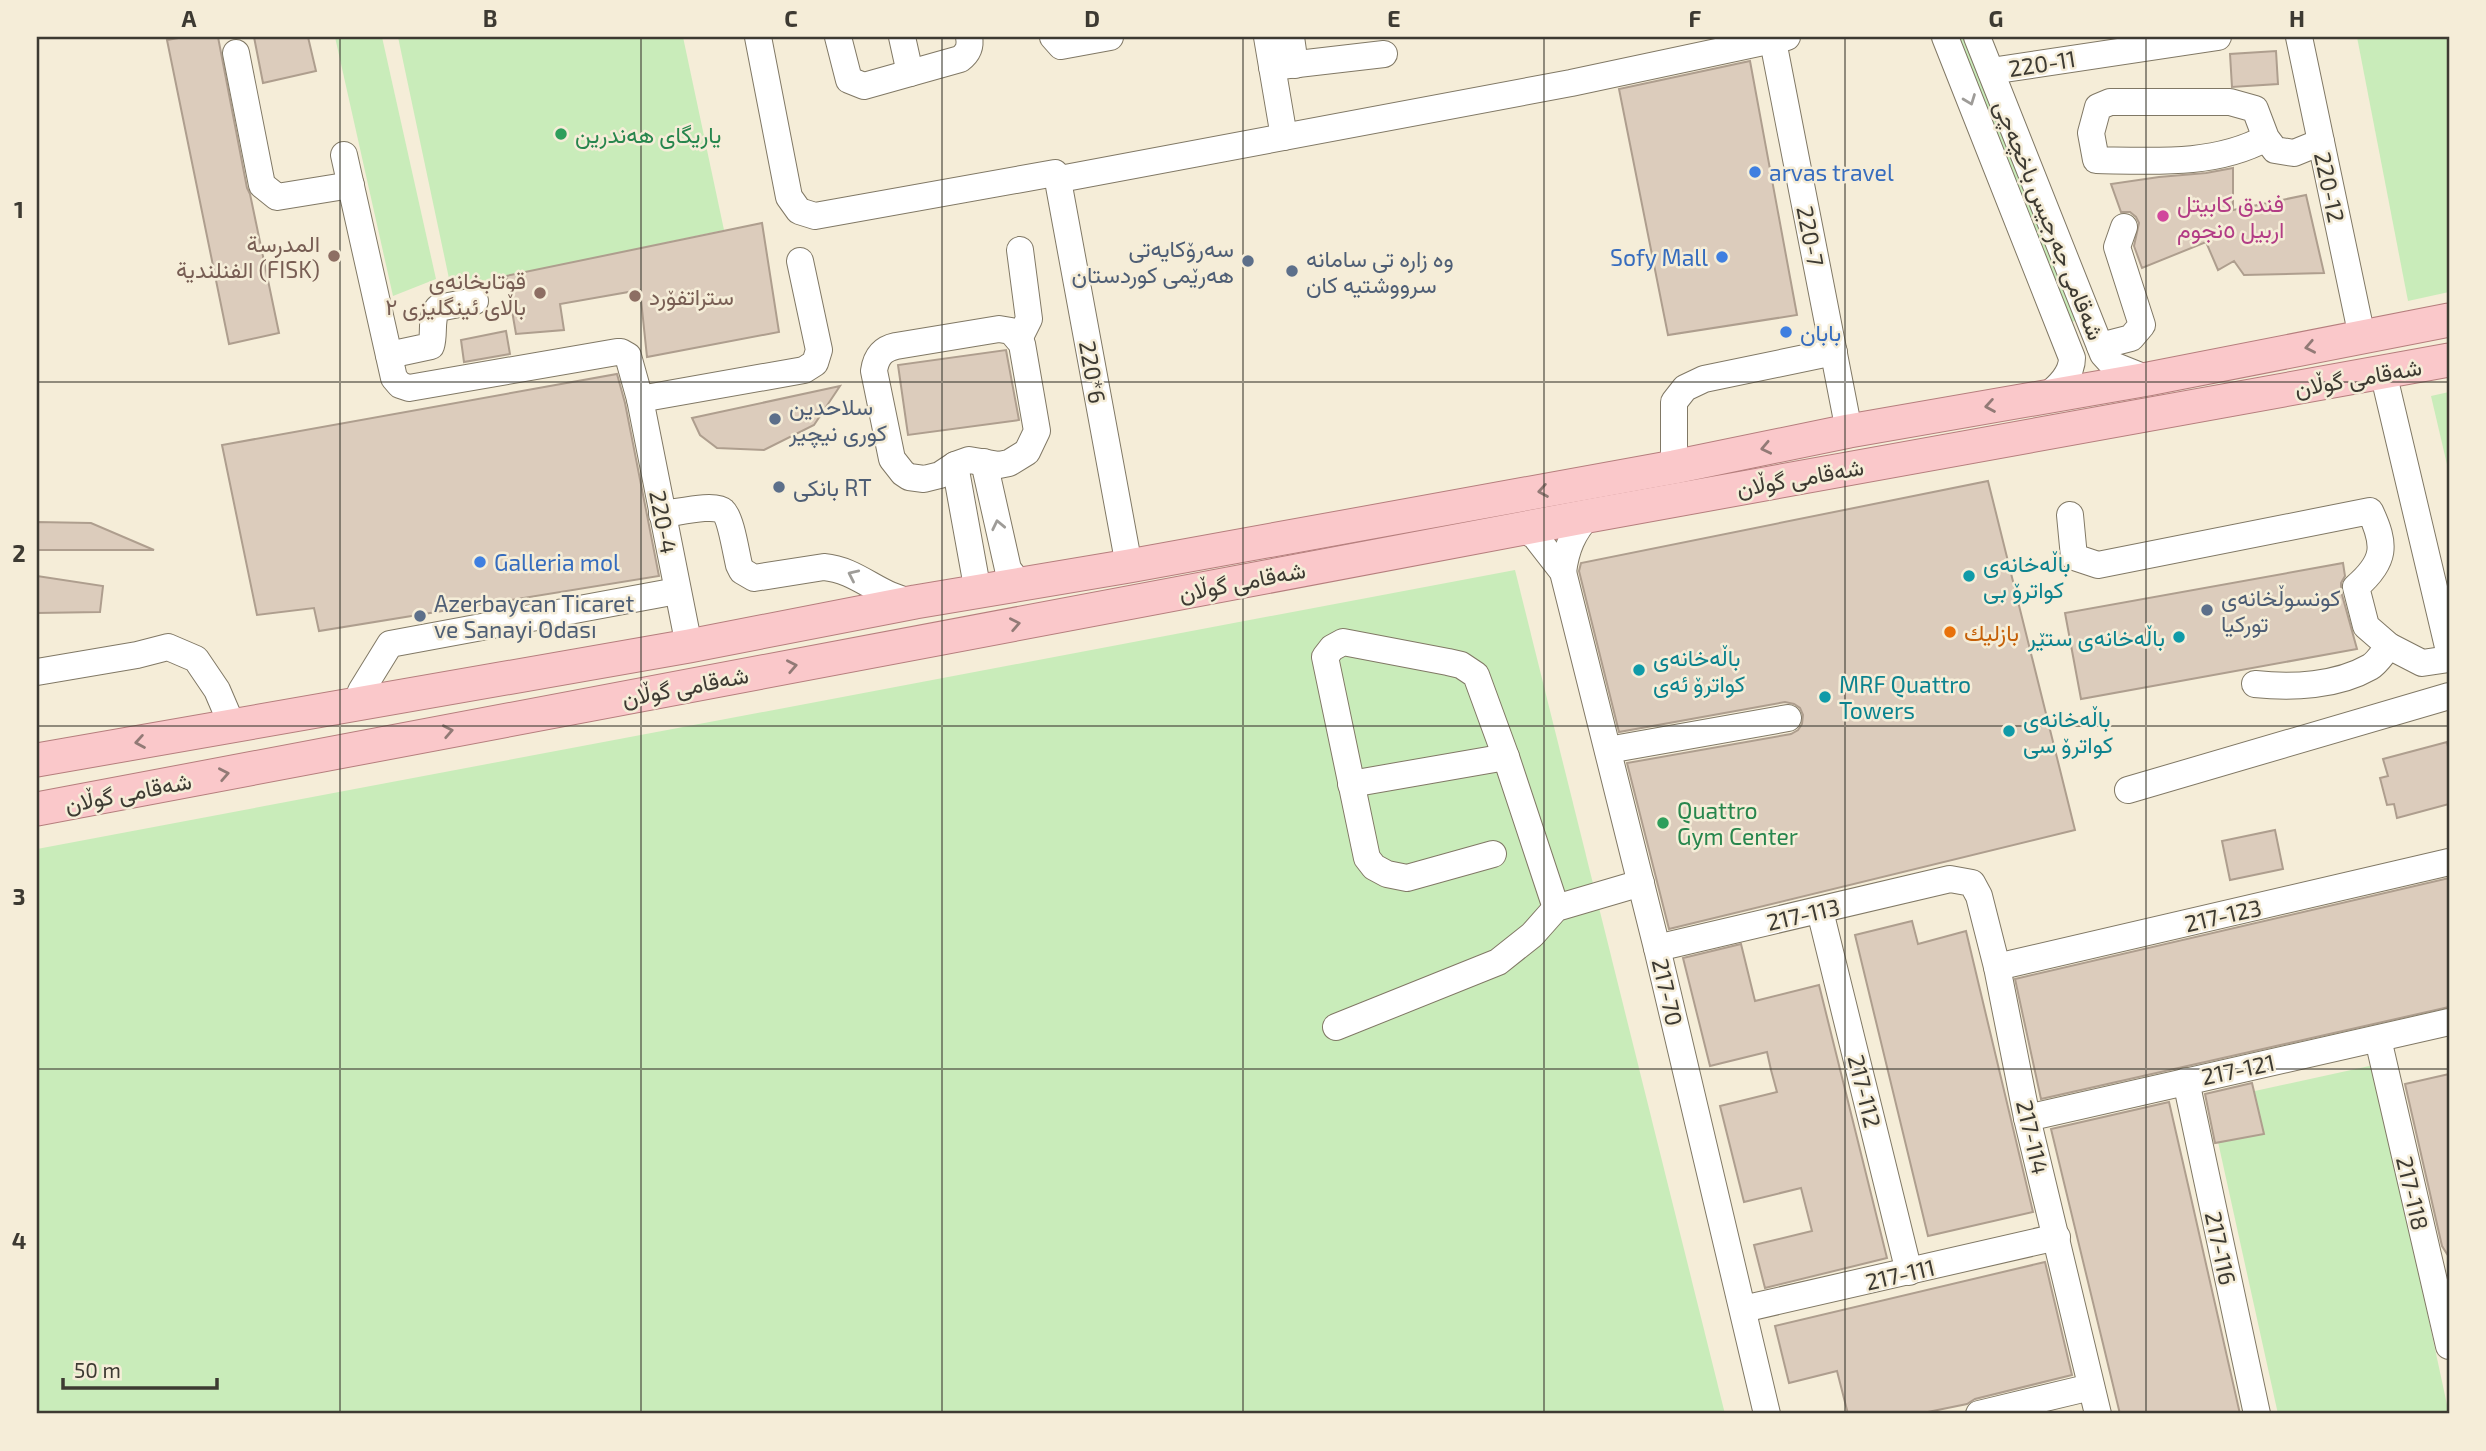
<svg xmlns="http://www.w3.org/2000/svg" width="2486" height="1451" viewBox="0 0 2486 1451" font-family="'Exo 2',Vazirmatn,sans-serif">
	<style>
		.green { fill: #c9ecba }
		.building { fill: #dcccbc; stroke: #ae9e8e; stroke-width: 2 }
		.lines { fill: none; stroke-linecap: round; stroke-linejoin: round }
		.minor-casing { stroke: #807865; stroke-width: 28 }
		.major-casing { stroke: #b57e7d; stroke-width: 35 }
		.minor { stroke: #fff; stroke-width: 26 }
		.major { stroke: #fac8ca; stroke-width: 33 }
		.oneway { stroke: #9e9c98 }
		.oneway2 { stroke: #927a76 }
		.grid { fill: none; stroke: #3d3a32; stroke-width: 2; stroke-opacity: 0.55 }
		.leisure-dot { fill: #2e9e5b; stroke: #f5edd8; stroke-width: 2.5 }
		.shop-dot { fill: #3f7fe0; stroke: #f5edd8; stroke-width: 2.5 }
		.hotel-dot { fill: #d1479c; stroke: #f5edd8; stroke-width: 2.5 }
		.education-dot { fill: #8d6e63; stroke: #f5edd8; stroke-width: 2.5 }
		.service-dot { fill: #5c6f8a; stroke: #f5edd8; stroke-width: 2.5 }
		.culture-dot { fill: #0f9aa8; stroke: #f5edd8; stroke-width: 2.5 }
		.food-dot { fill: #e8710a; stroke: #f5edd8; stroke-width: 2.5 }
		.labels { text-anchor: middle; dominant-baseline: central; stroke-width: 5; stroke-linejoin: round; paint-order: stroke }
		.street-label { font-size: 23px; fill: #3d3a32; stroke: #f5edd8 }
		.leisure-label { font-size: 23px; fill: #27864d; stroke: #f5edd8; text-anchor: start }
		.shop-label { font-size: 23px; fill: #366cbe; stroke: #f5edd8; text-anchor: start }
		.hotel-label { font-size: 23px; fill: #b23c85; stroke: #f5edd8; text-anchor: start }
		.education-label { font-size: 23px; fill: #785e54; stroke: #f5edd8; text-anchor: end }
		.service-label { font-size: 23px; fill: #4e5e75; stroke: #f5edd8; text-anchor: start }
		.culture-label { font-size: 23px; fill: #0d838f; stroke: #f5edd8; text-anchor: start }
		.food-label { font-size: 23px; fill: #c56008; stroke: #f5edd8; text-anchor: start }
		.neatline { fill: none; stroke: #3d3a32; stroke-width: 2.5 }
		.grid-label { font-size: 23px; text-anchor: middle; font-weight: bold; fill: #3d3a32 }
	</style>
	<rect width="100%" height="100%" fill="#f5edd8"/>
	<!-- green -->
	<g class="green">
		<path d="M335,37H382L436,279L393,296Z"/>
		<path d="M398,37H683L724,230L451,288Z"/>
		<path d="M1957,37H1967L2080,320L2071,322Z"/>
		<path d="M2357,37H2449V292L2408,301Z"/>
		<path d="M2449,392V473L2431,396Z"/>
		<path d="M1515,570L1725,1414H37V849Z"/>
		<path d="M2374,1065L2449,1414H2278L2209,1101Z"/>
	</g>
	<!-- building -->
	<g class="building">
		<path d="M184,37H218L247,188L250,194L279,333L229,344L167,40Z"/>
		<path d="M254,37H308L316,71L263,83Z"/>
		<path d="M2276,51L2278,84L2232,87L2230,54Z"/>
		<path d="M1750,61L1797,315L1668,335L1619,89Z"/>
		<path d="M2233,168V210L2306,195L2324,273L2244,275L2234,261L2218,270L2206,242L2142,268L2134,246L2139,223L2136,217L2130,212H2121L2111,184L2159,177L2206,173Z"/>
		<path d="M762,223L779,332L647,357L640,290L560,304L564,330L516,334L506,276Z"/>
		<path d="M506,331L510,354L464,362L461,340Z"/>
		<path d="M1006,350L1019,420L908,435L898,365Z"/>
		<path d="M617,374L625,403L659,576L319,631L314,608L257,615L222,445Z"/>
		<path d="M840,386L814,425L764,450L717,448L700,435L692,418Z"/>
		<path d="M1988,481L2075,830L1669,929L1627,763L1791,734L1798,730L1802,724L1803,715L1800,708L1794,704L1785,702L1619,732L1579,571L1581,563Z"/>
		<path d="M37,522L91,523L154,550H37Z"/>
		<path d="M2343,563L2345,576L2341,583V591L2357,649L2081,699L2065,613Z"/>
		<path d="M37,576L103,586L100,612L37,613Z"/>
		<path d="M2447,742L2449,751V804L2397,818L2394,804L2387,805L2380,778L2388,776L2383,759Z"/>
		<path d="M2275,830L2283,869L2230,880L2222,841Z"/>
		<path d="M2449,878V1007L2041,1099L2015,979Z"/>
		<path d="M1912,921L1918,944L1966,931L2033,1212L1928,1236L1855,935Z"/>
		<path d="M1741,944L1755,1001L1819,985L1887,1258L1765,1288L1754,1245L1812,1231L1801,1188L1744,1202L1720,1106L1777,1092L1771,1070L1767,1052L1710,1066L1683,958Z"/>
		<path d="M2449,1074V1257L2442,1246L2405,1084Z"/>
		<path d="M2252,1083L2264,1134L2215,1143L2205,1094Z"/>
		<path d="M2169,1102L2189,1189L2240,1414H2120L2051,1129Z"/>
		<path d="M2045,1262L2072,1375L1975,1399L1967,1404L1918,1414H1848L1837,1371L1789,1383L1775,1326Z"/>
	</g>
	<g class="lines">
		<!-- minor casing -->
		<g class="minor-casing">
			<g id="minor">
				<path d="M758,37L789,197L799,211L815,216L1055,173L1060,179L1571,83L1787,37"/>
				<path d="M838,37L849,80L864,86L960,59C968,53 971,47 969,37"/>
				<path d="M902,37L910,73"/>
				<path d="M1053,37L1061,46L1110,37"/>
				<path d="M1267,37L1284,137"/>
				<path d="M1291,37L1295,65"/>
				<path d="M1945,37L2072,358C2072,374 2059,386 2047,396"/>
				<path d="M1977,37L2103,354L2113,365L2148,379"/>
				<path d="M2299,37L2362,337"/>
				<path d="M1773,41L1849,431"/>
				<path d="M236,53L262,185L277,197L351,185"/>
				<path d="M1272,67L1384,54"/>
				<path d="M1991,71L2218,37"/>
				<path d="M2266,138C2215,166 2152,161 2096,160L2091,133L2098,107L2110,102H2230L2255,109L2266,138L2275,150L2294,153L2321,142"/>
				<path d="M344,155L394,378L400,385L409,388L617,352H621L628,356L640,399L689,646"/>
				<path d="M1060,179L1059,186L1129,566"/>
				<path d="M999,329L1011,331L1022,344L1037,431L1027,452L1009,463L999,465L969,460L955,465L940,475L924,479L909,477L903,473L892,459L874,371C876,357 882,349 896,346Z"/>
				<path d="M1019,339L1029,319L1020,250"/>
				<path d="M2100,346L2131,338L2142,325L2117,247L2124,227"/>
				<path d="M389,355L431,346C435,333 430,318 438,308L475,301"/>
				<path d="M2383,372L2449,651"/>
				<path d="M640,399L804,370L815,363L819,350L800,261"/>
				<path d="M984,462L1008,569L1020,585"/>
				<path d="M955,465L978,592"/>
				<path d="M1674,467V402L1685,388L1704,379L1834,352"/>
				<path d="M662,514C675,513 715,503 723,511C731,518 736,553 739,565L742,571L754,578L824,567C858,570 879,597 913,602"/>
				<path d="M2070,515L2074,557L2098,565L2370,511C2386,545 2386,561 2356,587L2366,626L2389,646L2422,663L2449,659"/>
				<path d="M1521,528L1535,536L1563,572L1657,948L1767,1414"/>
				<path d="M1563,572C1566,549 1573,532 1588,516"/>
				<path d="M37,672L137,655L168,647L196,659L217,690L232,725"/>
				<path d="M2255,684C2292,688 2337,686 2370,667C2377,663 2383,653 2389,646"/>
				<path d="M361,691L390,644L677,591"/>
				<path d="M1608,750L1788,718"/>
				<path d="M1351,784L1506,757"/>
				<path d="M2128,790L2449,696"/>
				<path d="M1493,854L1407,878L1387,874L1374,867L1367,858L1325,657L1332,648L1343,642L1448,662L1461,665L1476,675L1506,757L1556,908"/>
				<path d="M1820,911L1909,1272"/>
				<path d="M1657,948L1950,879L1972,883L1979,896L1997,967L2027,1118L2098,1414"/>
				<path d="M1997,967L2449,862"/>
				<path d="M1336,1027L1498,962L1532,935L1556,908L1641,883"/>
				<path d="M2378,1039L2449,1346"/>
				<path d="M2186,1081L2257,1414"/>
				<path d="M2027,1118L2449,1022"/>
				<path d="M1743,1309L2057,1237"/>
				<path d="M1979,1414L2091,1387"/>
			</g>
		</g>
		<!-- major casing -->
		<g class="major-casing">
			<g id="major">
				<path d="M37,760L689,646L915,602L1129,566L1674,467L1849,431L2148,379L2449,320"/>
				<path d="M37,809L1588,516L2449,360"/>
			</g>
		</g>
		<!-- minor -->
		<use href="#minor" class="minor"/>
		<!-- major -->
		<use href="#major" class="major"/>
	</g>
	<!-- one-way arrows -->
	<defs><path id="oneway-chevron" d="M-2-3.5L2.5 0L-2 3.5" fill="none" stroke-width="1.6" stroke-linecap="round" stroke-linejoin="round" transform="scale(1.75)"/></defs>
	<g class="oneway">
		<use href="#oneway-chevron" transform="translate(1970 100) rotate(69)"/>
		<use href="#oneway-chevron" transform="translate(998 525) rotate(-102)"/>
		<use href="#oneway-chevron" transform="translate(853 575) rotate(-155)"/>
	</g>
	<g class="oneway2">
		<use href="#oneway-chevron" transform="translate(2310 347) rotate(169)"/>
		<use href="#oneway-chevron" transform="translate(1990 406) rotate(170)"/>
		<use href="#oneway-chevron" transform="translate(1766 448) rotate(168)"/>
		<use href="#oneway-chevron" transform="translate(1543 491) rotate(170)"/>
		<use href="#oneway-chevron" transform="translate(1015 624) rotate(-11)"/>
		<use href="#oneway-chevron" transform="translate(792 666) rotate(-11)"/>
		<use href="#oneway-chevron" transform="translate(448 731) rotate(-11)"/>
		<use href="#oneway-chevron" transform="translate(140 742) rotate(170)"/>
		<use href="#oneway-chevron" transform="translate(224 774) rotate(-11)"/>
	</g>
	<!-- grid -->
	<path class="grid" d="M340,37V1414M641,37V1414M942,37V1414M1243,37V1414M1544,37V1414M1845,37V1414M2146,37V1414M37,382H2449M37,726H2449M37,1069H2449"/>
	<!-- markers -->
	<g class="leisure-dot">
		<circle cx="561" cy="134" r="7"/>
		<circle cx="1663" cy="823" r="7"/>
	</g>
	<g class="shop-dot">
		<circle cx="1755" cy="172" r="7"/>
		<circle cx="1722" cy="257" r="7"/>
		<circle cx="1786" cy="332" r="7"/>
		<circle cx="480" cy="562" r="7"/>
	</g>
	<circle class="hotel-dot" cx="2163" cy="216" r="7"/>
	<g class="education-dot">
		<circle cx="334" cy="256" r="7"/>
		<circle cx="540" cy="293" r="7"/>
		<circle cx="635" cy="296" r="7"/>
	</g>
	<g class="service-dot">
		<circle cx="1248" cy="261" r="7"/>
		<circle cx="1292" cy="271" r="7"/>
		<circle cx="775" cy="419" r="7"/>
		<circle cx="779" cy="487" r="7"/>
		<circle cx="2207" cy="610" r="7"/>
		<circle cx="420" cy="616" r="7"/>
	</g>
	<g class="culture-dot">
		<circle cx="1969" cy="576" r="7"/>
		<circle cx="2179" cy="637" r="7"/>
		<circle cx="1639" cy="670" r="7"/>
		<circle cx="1825" cy="697" r="7"/>
		<circle cx="2009" cy="731" r="7"/>
	</g>
	<circle class="food-dot" cx="1950" cy="632" r="7"/>
	<g class="labels">
		<!-- street labels -->
		<g class="street-label">
			<text transform="translate(2042 63) rotate(-9)">220-11</text>
			<text transform="translate(2330 187) rotate(78)">220-12</text>
			<text transform="translate(2050 220) rotate(68)">شەقامی جەرجیس باخچەچی</text>
			<text transform="translate(1811 236) rotate(79)">220-7</text>
			<text transform="translate(1093 372) rotate(80)">220*6</text>
			<text transform="translate(2358 377) rotate(-10)">شەقامی گوڵان</text>
			<text transform="translate(1800 477) rotate(-10)">شەقامی گوڵان</text>
			<text transform="translate(664 522) rotate(79)">220-4</text>
			<text transform="translate(1242 581) rotate(-11)">شەقامی گوڵان</text>
			<text transform="translate(685 686) rotate(-11)">شەقامی گوڵان</text>
			<text transform="translate(128 792) rotate(-11)">شەقامی گوڵان</text>
			<text transform="translate(1803 914) rotate(-13)">217-113</text>
			<text transform="translate(2223 915) rotate(-13)">217-123</text>
			<text transform="translate(1668 992) rotate(77)">217-70</text>
			<text transform="translate(2238 1069) rotate(-12)">217-121</text>
			<text transform="translate(1865 1091) rotate(76)">217-112</text>
			<text transform="translate(2033 1137) rotate(77)">217-114</text>
			<text transform="translate(2413 1193) rotate(77)">217-118</text>
			<text transform="translate(2221 1248) rotate(78)">217-116</text>
			<text transform="translate(1900 1274) rotate(-13)">217-111</text>
		</g>
		<!-- leisure labels -->
		<g class="leisure-label">
			<text x="575" y="134">یاریگای هەندرین</text>
			<text x="1677" y="810">Quattro<tspan x="1677" dy="26">Gym Center</tspan></text>
		</g>
		<!-- shop labels -->
		<g class="shop-label">
			<text x="1769" y="172">arvas travel</text>
			<text x="1708" y="257" text-anchor="end">Sofy Mall</text>
			<text x="1800" y="332">بابان</text>
			<text x="494" y="562">Galleria mol</text>
		</g>
		<!-- hotel labels -->
		<g class="hotel-label">
			<text x="2177" y="203">فندق كابيتل<tspan x="2177" dy="26">اربيل ٥نجوم</tspan></text>
		</g>
		<!-- education labels -->
		<g class="education-label">
			<text x="320" y="243">المدرسة<tspan x="320" dy="26">الفنلندية (FISK)</tspan></text>
			<text x="526" y="280">قوتابخانەی<tspan x="526" dy="26">باڵای ئینگلیزی ۲</tspan></text>
			<text x="649" y="296" text-anchor="start">ستراتفۆرد</text>
		</g>
		<!-- service labels -->
		<g class="service-label">
			<text x="1234" y="248" text-anchor="end">سەرۆكایەتی<tspan x="1234" dy="26">هەرێمی كوردستان</tspan></text>
			<text x="1306" y="258">وه زاره تى سامانه<tspan x="1306" dy="26">سرووشتيه كان</tspan></text>
			<text x="789" y="406">سلاحدین<tspan x="789" dy="26">كوری نیچیر</tspan></text>
			<text x="793" y="487">بانكی RT</text>
			<text x="2221" y="597">کونسوڵخانەی<tspan x="2221" dy="26">تورکیا</tspan></text>
			<text x="434" y="603">Azerbaycan Ticaret<tspan x="434" dy="26">ve Sanayi Odası</tspan></text>
		</g>
		<!-- culture labels -->
		<g class="culture-label">
			<text x="1983" y="563">باڵەخانەی<tspan x="1983" dy="26">کواترۆ بی</tspan></text>
			<text x="2165" y="637" text-anchor="end">باڵەخانەی ستێر</text>
			<text x="1653" y="657">باڵەخانەی<tspan x="1653" dy="26">کواترۆ ئەی</tspan></text>
			<text x="1839" y="684">MRF Quattro<tspan x="1839" dy="26">Towers</tspan></text>
			<text x="2023" y="718">باڵەخانەی<tspan x="2023" dy="26">کواترۆ سی</tspan></text>
		</g>
		<!-- food labels -->
		<g class="food-label">
			<text x="1964" y="632">بازليك</text>
		</g>
	</g>
	<!-- border -->
	<rect width="2486" height="1451" fill="none" stroke="#f5edd8" stroke-width="77"/>
	<!-- scale -->
	<path d="M63 1378v10h154v-10" fill="none" stroke="#3d3a32" stroke-width="3.5"/>
	<text x="74" y="1378" font-size="21" fill="#3d3a32" stroke="#f5edd8" stroke-width="5" paint-order="stroke">50 m</text>
	<rect x="38" y="38" width="2410" height="1374" class="neatline"/>
	<g class="grid-label">
		<text x="189" y="27">A</text>
		<text x="490" y="27">B</text>
		<text x="791" y="27">C</text>
		<text x="1092" y="27">D</text>
		<text x="1394" y="27">E</text>
		<text x="1695" y="27">F</text>
		<text x="1996" y="27">G</text>
		<text x="2297" y="27">H</text>
		<text x="19" y="218">1</text>
		<text x="19" y="562">2</text>
		<text x="19" y="905">3</text>
		<text x="19" y="1249">4</text>
	</g>
</svg>
